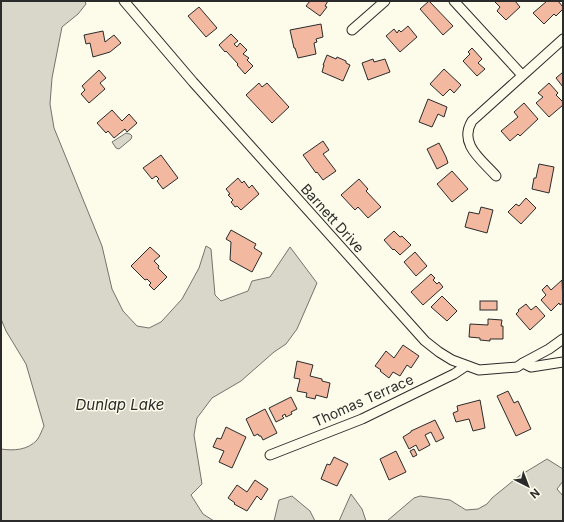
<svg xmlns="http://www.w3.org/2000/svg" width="564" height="522" viewBox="0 0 564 522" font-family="Inter,sans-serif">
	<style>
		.water { fill: #d8d7c9; stroke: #74746e }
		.building { fill: #f2b8a0; stroke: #2b2b2b }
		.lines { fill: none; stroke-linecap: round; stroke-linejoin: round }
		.minor-casing { stroke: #2b2b2b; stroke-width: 11 }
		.minor { stroke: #fdfbea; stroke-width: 9 }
		.labels { text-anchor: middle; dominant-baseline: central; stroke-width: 3; stroke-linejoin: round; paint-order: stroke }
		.street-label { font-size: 14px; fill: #2b2b2b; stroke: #fdfbea }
		.water-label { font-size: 15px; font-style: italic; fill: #2b2b2b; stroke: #fdfbea }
	</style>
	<rect width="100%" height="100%" fill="#fdfbea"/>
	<!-- water -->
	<g class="water">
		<path d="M1,1H85L86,4L78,14L62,27L52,78L50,104L54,128L102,246L112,289L123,311L137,326L149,328L161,322L182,299L199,268L206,246L211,249L215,295L221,301L248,291L252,281L270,277L290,247L317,283L297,329L286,344L274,352L241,381L212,398L197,418L194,435L202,484L191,495L203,514L214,521H1V449C14,451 28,450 37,440C40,436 42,430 44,426L26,364L6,331L1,319Z"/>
		<path d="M126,133L130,134L132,136L131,139L119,149L116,148L112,142Z"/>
		<path d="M547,459L563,469V481L557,489L563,496V521H387L414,498L420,496L450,500L466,510L478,509L487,504L492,498L519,476Z"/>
		<path d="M351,494L362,509L366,521H339Z"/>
		<path d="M292,496L310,511L315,521H274L279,500Z"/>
	</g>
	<!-- building -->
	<g class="building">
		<path d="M310,1H328L325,6L327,7L320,16L306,6Z"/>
		<path d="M429,1L453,26L443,35L420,9Z"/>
		<path d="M494,1H515L520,7L506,20L497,11L500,7Z"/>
		<path d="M547,1H558L563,7V9L556,16L554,14L544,24L533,13Z"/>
		<path d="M199,7L217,28L206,37L188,16Z"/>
		<path d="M321,24L323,37L316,39L317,42L314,43L316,54L298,58L295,48H294L290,30Z"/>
		<path d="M408,26L417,37L400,52L386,36L394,29L397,33L399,30L401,32Z"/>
		<path d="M103,31L105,42L114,35L121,43L110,52L93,57L90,43L86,44L84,35Z"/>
		<path d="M231,34L238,41L234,44L237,47L240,43L247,50L243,54L249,58L247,60L253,66L245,74L237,65L238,64L226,51L225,52L219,45Z"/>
		<path d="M472,48L482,59L478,63L485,69L477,76L463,61L470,54L468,52Z"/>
		<path d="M327,55L336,59L337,57L346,61V63L350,65L343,81L322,72L324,65H323Z"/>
		<path d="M373,59L374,62L385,59L390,72L368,80L362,63Z"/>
		<path d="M444,69L461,85L454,93L450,89L443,96L430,84Z"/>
		<path d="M99,70L106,78L100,83L105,89L89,103L81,94L85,90L82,86Z"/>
		<path d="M563,72V87L556,78Z"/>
		<path d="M259,83L262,87L267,83L289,107L272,123L246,95Z"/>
		<path d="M549,83L558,93L556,95L563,102V105L549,117L536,103L543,97L538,93Z"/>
		<path d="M428,99L447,107L444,117L438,114L432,127L419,122Z"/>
		<path d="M524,103L538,119L520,136L518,134L510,141L501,131L518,117L514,112Z"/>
		<path d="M112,110L122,121L129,114L137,123L127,132L125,129L114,138L108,131L106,133L97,123Z"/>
		<path d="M323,141L329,150L323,154L336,171L323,180L317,172L316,173L303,155Z"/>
		<path d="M439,143L446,157L448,163L437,169L427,149Z"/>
		<path d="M161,155L178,178L163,189L157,181L159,179L156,176L152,179L143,168Z"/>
		<path d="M539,164L554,167L549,193L532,189L534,178H536Z"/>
		<path d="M452,171L468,189L452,202L437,184Z"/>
		<path d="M238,178L242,183L244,181L249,188L252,185L259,194L241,210L237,206L235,207L231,202L233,200L228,195L230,194L226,189Z"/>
		<path d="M359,179L368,189L366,191L381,207L368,218L358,207L355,210L341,195Z"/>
		<path d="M526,198L536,208L521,224L508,212L516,204L519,206Z"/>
		<path d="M481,207L493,210L487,233L465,227L469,212L479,214Z"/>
		<path d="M231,230L256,244L254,248L262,253L252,272L230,260L231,242L226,239Z"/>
		<path d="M394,231L400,237L402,236L411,245L400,255L394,249L393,250L384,240Z"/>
		<path d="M150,247L160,256L154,261L159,266L158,268L167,277L154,290L149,285L151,283L147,279L145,280L131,266Z"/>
		<path d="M415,252L427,266L416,276L404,262Z"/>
		<path d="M431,274L435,278L433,280L437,284L439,282L443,287L423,305L411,292Z"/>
		<path d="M562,280L563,303L560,305L559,303L551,311L541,300L546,295L542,290L547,285L551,290Z"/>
		<path d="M442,296L457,311L447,321L431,307Z"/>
		<rect x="480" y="301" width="17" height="9"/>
		<path d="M526,304L531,310L536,306L545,316L530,330L516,314L519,311L518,310Z"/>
		<path d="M488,319L502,320L501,326H503V339H490V341L480,340V338L469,337L470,324L488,325Z"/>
		<path d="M403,345L419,356L411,368L407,365L400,376L393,372L389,378L380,371L381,370L375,366L386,351L394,358Z"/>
		<path d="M297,361L313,365L310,376L322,379V381L330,383L327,398L316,395L315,399L306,397L307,393L297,391L300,379L294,378Z"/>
		<path d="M508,391L514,403L518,401L531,429L516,436L497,396Z"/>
		<path d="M291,397L297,409L291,412L292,414L286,417L285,414L282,416L284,418L276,422L269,408Z"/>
		<path d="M480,400L485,428L473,431L469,419L456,422L453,413L458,411L457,406Z"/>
		<path d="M265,409L277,433L263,440L261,436H259L258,434L254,436L246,419Z"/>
		<path d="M435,420L444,438L436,442L431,432L425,435L430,445L419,451L416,445L409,449L403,437L411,432V431Z"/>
		<path d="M226,427L246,437L232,468L219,462L224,451L213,447L217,438L221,439Z"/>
		<path d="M414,449L417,455L413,457L410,451Z"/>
		<path d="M396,451L406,472L389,480L380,459Z"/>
		<path d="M334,457L348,464L337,486L321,479L327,464L330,465Z"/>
		<path d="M255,480L268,489L261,500L257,496L247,511L234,504L235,503L228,498L237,485L247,492Z"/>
	</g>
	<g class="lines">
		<!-- minor casing -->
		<g class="minor-casing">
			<g id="minor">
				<path d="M124,1L193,82L425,341L439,352L452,360L479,370L517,367L523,363L531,367L563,362"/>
				<path d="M454,1L522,75"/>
				<path d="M352,30L385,1"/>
				<path d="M496,176C482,160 458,144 472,121L563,39"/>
				<path d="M523,363L549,349L563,339"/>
				<path d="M270,455L362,419L454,374L466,366"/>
			</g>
		</g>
		<!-- minor -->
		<use href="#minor" class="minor"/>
	</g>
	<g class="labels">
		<!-- street labels -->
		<g class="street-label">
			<text transform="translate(333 218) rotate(48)">Barnett Drive</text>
			<text transform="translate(363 400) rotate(-24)">Thomas Terrace</text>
		</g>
		<!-- water labels -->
		<g class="water-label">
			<text x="120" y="404">Dunlap Lake</text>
		</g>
	</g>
	<!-- border -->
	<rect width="564" height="522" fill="none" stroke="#2b2b2b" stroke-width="4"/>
	<!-- north arrow -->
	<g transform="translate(528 486) rotate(138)" stroke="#fdfbea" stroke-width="3" paint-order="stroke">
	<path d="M0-3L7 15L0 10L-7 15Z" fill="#2b2b2b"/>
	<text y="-6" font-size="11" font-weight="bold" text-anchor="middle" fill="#2b2b2b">N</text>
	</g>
</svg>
